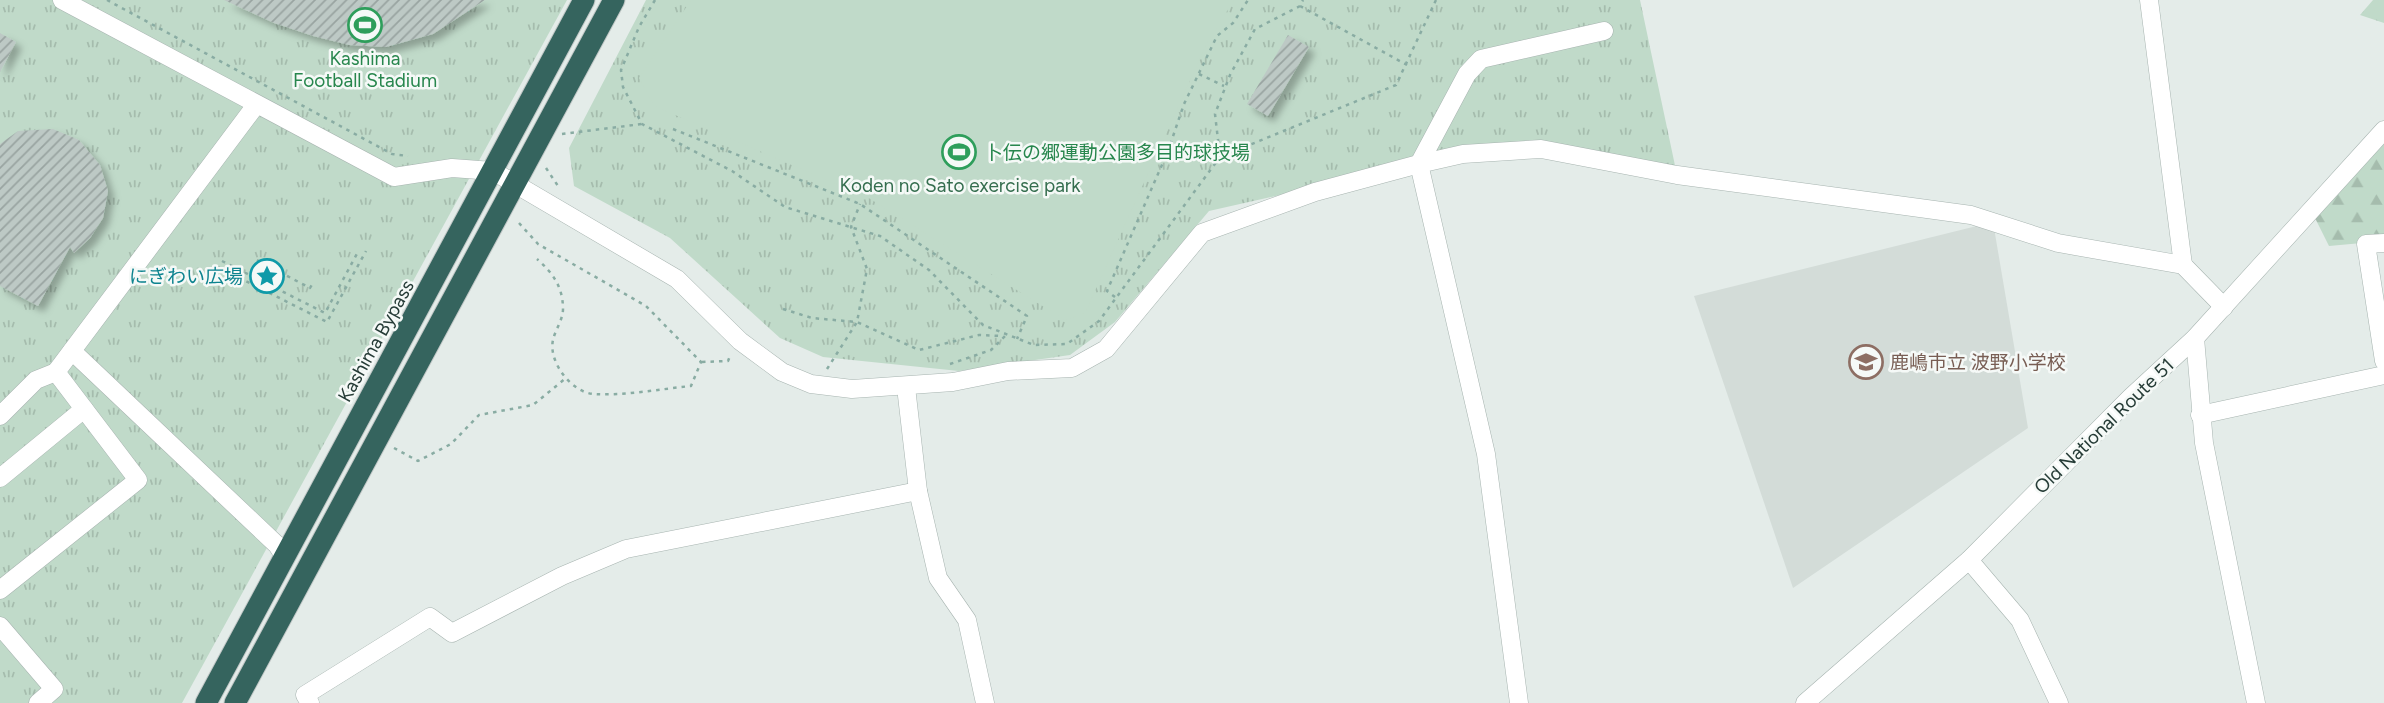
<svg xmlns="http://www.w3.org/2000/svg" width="2384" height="703" viewBox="0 0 2384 703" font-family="Figtree,'Noto Sans JP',sans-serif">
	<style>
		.built { fill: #d3dcd8 }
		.forest { fill: url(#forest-firs) }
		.park { fill: url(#park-tufts) }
		.pitch { fill: #c0dac9 }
		.building { fill: url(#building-hatch); filter: url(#shadow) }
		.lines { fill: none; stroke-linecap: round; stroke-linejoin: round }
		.minor-casing { stroke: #a7b4b0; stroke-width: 19 }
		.highway-casing { stroke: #c2c8c7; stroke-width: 23 }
		.path { stroke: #89aca3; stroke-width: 2.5; stroke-dasharray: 3.5 5; stroke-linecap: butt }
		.minor { stroke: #fff; stroke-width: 18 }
		.highway { stroke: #35645e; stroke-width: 21 }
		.labels { text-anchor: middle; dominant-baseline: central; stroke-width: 5; stroke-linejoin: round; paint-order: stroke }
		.leisure-label { font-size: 19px; fill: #27864d; stroke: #f5f9f7 }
		.park-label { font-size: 19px; fill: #356e4f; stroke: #f5f9f7 }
		.culture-label { font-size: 19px; fill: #0d838f; stroke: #f5f9f7; text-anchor: end }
		.street-label { font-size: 19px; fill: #263c37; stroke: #f5f9f7 }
		.education-label { font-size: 19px; fill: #785e54; stroke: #f5f9f7; text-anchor: start }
	</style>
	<defs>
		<pattern id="forest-firs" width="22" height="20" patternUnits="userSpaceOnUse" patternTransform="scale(1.75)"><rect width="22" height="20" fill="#c0dac9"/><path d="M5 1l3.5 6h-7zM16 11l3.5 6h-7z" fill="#a5bcad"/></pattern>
		<pattern id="park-tufts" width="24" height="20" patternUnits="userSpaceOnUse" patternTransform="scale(1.75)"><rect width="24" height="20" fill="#c0dac9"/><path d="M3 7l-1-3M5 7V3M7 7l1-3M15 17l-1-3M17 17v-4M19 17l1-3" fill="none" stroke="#a5bcad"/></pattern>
		<pattern id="building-hatch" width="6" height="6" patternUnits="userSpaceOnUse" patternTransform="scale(1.75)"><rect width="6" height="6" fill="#bdc9c5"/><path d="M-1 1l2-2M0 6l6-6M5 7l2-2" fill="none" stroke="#99a4a1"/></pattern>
		<filter id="shadow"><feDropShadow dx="6" dy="6" stdDeviation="3.5" flood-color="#0004"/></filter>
	</defs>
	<rect width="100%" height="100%" fill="#e4ece9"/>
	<!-- built -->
	<path class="built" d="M1993,222L2028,428L1793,588L1694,296Z"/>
	<!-- forest -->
	<g class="forest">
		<path d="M2373,0H2384V23L2360,15Z"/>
		<path d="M2384,142V241L2329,246L2314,216Z"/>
	</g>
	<!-- park -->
	<g class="park">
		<path d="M0,0H567L182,703H0Z"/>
		<path d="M646,0H1640L1677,175L1541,149L1463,154L1209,211L1115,322L1070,355L959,371L823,357L780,338L670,238L574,186L569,148Z"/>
	</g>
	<!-- pitch -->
	<path class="pitch" d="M691,0H1234L1207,43L1085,313L1065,320L867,197L654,106L639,78Z"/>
	<!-- building -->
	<g class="building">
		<path d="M224,0H485L433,34L386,47L349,45L313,36L274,23Z"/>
		<path d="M0,33L16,42L0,72Z"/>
		<path d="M1288,35L1309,47L1268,116L1247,104Z"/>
		<path d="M53,129L79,140L100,165L108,191L103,218L90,238L74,253L70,247L38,306L0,286V144L18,131Z"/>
	</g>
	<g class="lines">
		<!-- minor casing -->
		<g class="minor-casing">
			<g id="minor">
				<path d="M62,0L394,177L452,168L493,171L677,279L740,341L782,372L811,384L852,389L953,382L1008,371L1072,368L1106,349L1202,233L1315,192L1419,164L1463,154L1541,149L1677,175L1971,215L2058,243L2183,265L2224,307"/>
				<path d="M2149,0L2183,265"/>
				<path d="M2384,243L2366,244L2384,361"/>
				<path d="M2195,338L2204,443L2256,703"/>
				<path d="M72,351L277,545L284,556"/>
				<path d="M906,387L918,491L938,578L967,620L985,703"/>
				<path d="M2200,415L2384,375"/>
				<path d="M0,416L36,380L56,372"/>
				<path d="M0,478L84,409"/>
				<path d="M1969,560L2020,620L2059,703"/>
				<path d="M0,590L138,480L56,372L256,105"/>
				<path d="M0,626L54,689L38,703"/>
				<path d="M310,703L305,695L430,617L452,633L562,576L626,549L918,491"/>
				<path d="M1519,703L1486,454L1419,164L1467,74L1481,59L1604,31"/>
				<path d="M1805,703L1969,560L2131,397L2195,338L2384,130"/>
			</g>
		</g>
		<!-- highway casing -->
		<g class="highway-casing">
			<g id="highway">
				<path d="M206,703L584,0"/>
				<path d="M235,703L614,0"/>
			</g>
		</g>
		<!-- path -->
		<g class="path">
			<path d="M107,0L392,154L408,156"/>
			<path d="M655,0L639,27L621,70L623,87L642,124L732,171L785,207L880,236L929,270L983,325L1034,345L1067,344L1099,321L1220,157L1215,114L1230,75L1255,29L1300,6L1303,0"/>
			<path d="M1300,6L1407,65"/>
			<path d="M1199,74L1224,86"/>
			<path d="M673,129L860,204L1027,316L1017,339"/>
			<path d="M562,134L642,124"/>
			<path d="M1220,157L1396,85L1436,0"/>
			<path d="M546,168L560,189"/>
			<path d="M519,223L538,244L646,306L701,362L691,386C660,389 625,396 594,394C572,393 548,362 553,340C555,330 563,320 563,309C563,287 553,273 537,259"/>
			<path d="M257,260L310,288L314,281"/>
			<path d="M222,261L325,313L359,250"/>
			<path d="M216,266L327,322L366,251"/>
			<path d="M1115,297L1107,291L1168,151L1184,104L1217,36L1233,23L1248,0"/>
			<path d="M783,309L812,318L857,322L919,350L979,335L1001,336"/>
			<path d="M702,362L728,361L730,356"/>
			<path d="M950,364L991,350L1005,336"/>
			<path d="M827,369L857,322L867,269L851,227L860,204"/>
			<path d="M394,448L418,461L451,444L479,415L533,405L566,378"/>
		</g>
		<!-- minor -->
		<use href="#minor" class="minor"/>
		<!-- highway -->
		<use href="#highway" class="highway"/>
	</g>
	<!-- icons -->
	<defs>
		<g id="stadium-ring" transform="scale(1.75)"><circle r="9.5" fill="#f5f9f7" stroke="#2e9e5b" stroke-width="1.5"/><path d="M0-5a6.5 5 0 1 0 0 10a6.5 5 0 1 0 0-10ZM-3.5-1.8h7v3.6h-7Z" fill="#2e9e5b"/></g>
		<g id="sight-ring" transform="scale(1.75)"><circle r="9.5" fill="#f5f9f7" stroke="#0f9aa8" stroke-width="1.5"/><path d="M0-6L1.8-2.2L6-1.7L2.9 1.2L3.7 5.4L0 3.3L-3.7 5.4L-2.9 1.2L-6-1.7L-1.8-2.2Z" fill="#0f9aa8"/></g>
		<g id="school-ring" transform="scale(1.75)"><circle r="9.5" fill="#f5f9f7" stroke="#8d6e63" stroke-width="1.5"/><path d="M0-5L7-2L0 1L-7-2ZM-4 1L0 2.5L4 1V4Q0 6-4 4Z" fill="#8d6e63"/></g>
	</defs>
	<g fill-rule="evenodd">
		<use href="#stadium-ring" x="365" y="25"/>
		<use href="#stadium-ring" x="959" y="152"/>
		<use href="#sight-ring" x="267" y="276"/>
		<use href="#school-ring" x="1866" y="362"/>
	</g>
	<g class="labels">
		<!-- leisure labels -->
		<g class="leisure-label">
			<text x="365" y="58">Kashima<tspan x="365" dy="22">Football Stadium</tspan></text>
			<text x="984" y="152" text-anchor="start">卜伝の郷運動公園多目的球技場</text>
		</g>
		<!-- park labels -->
		<g class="park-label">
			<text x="960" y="185">Koden no Sato exercise park</text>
		</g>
		<!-- culture labels -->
		<g class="culture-label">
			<text x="243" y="276">にぎわい広場</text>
		</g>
		<!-- street labels -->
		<g class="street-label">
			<text transform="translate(376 341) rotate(-61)">Kashima Bypass</text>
			<text transform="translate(2104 426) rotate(-44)">Old National Route 51</text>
		</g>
		<!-- education labels -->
		<g class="education-label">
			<text x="1890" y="362">鹿嶋市立 波野小学校</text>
		</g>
	</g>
</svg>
